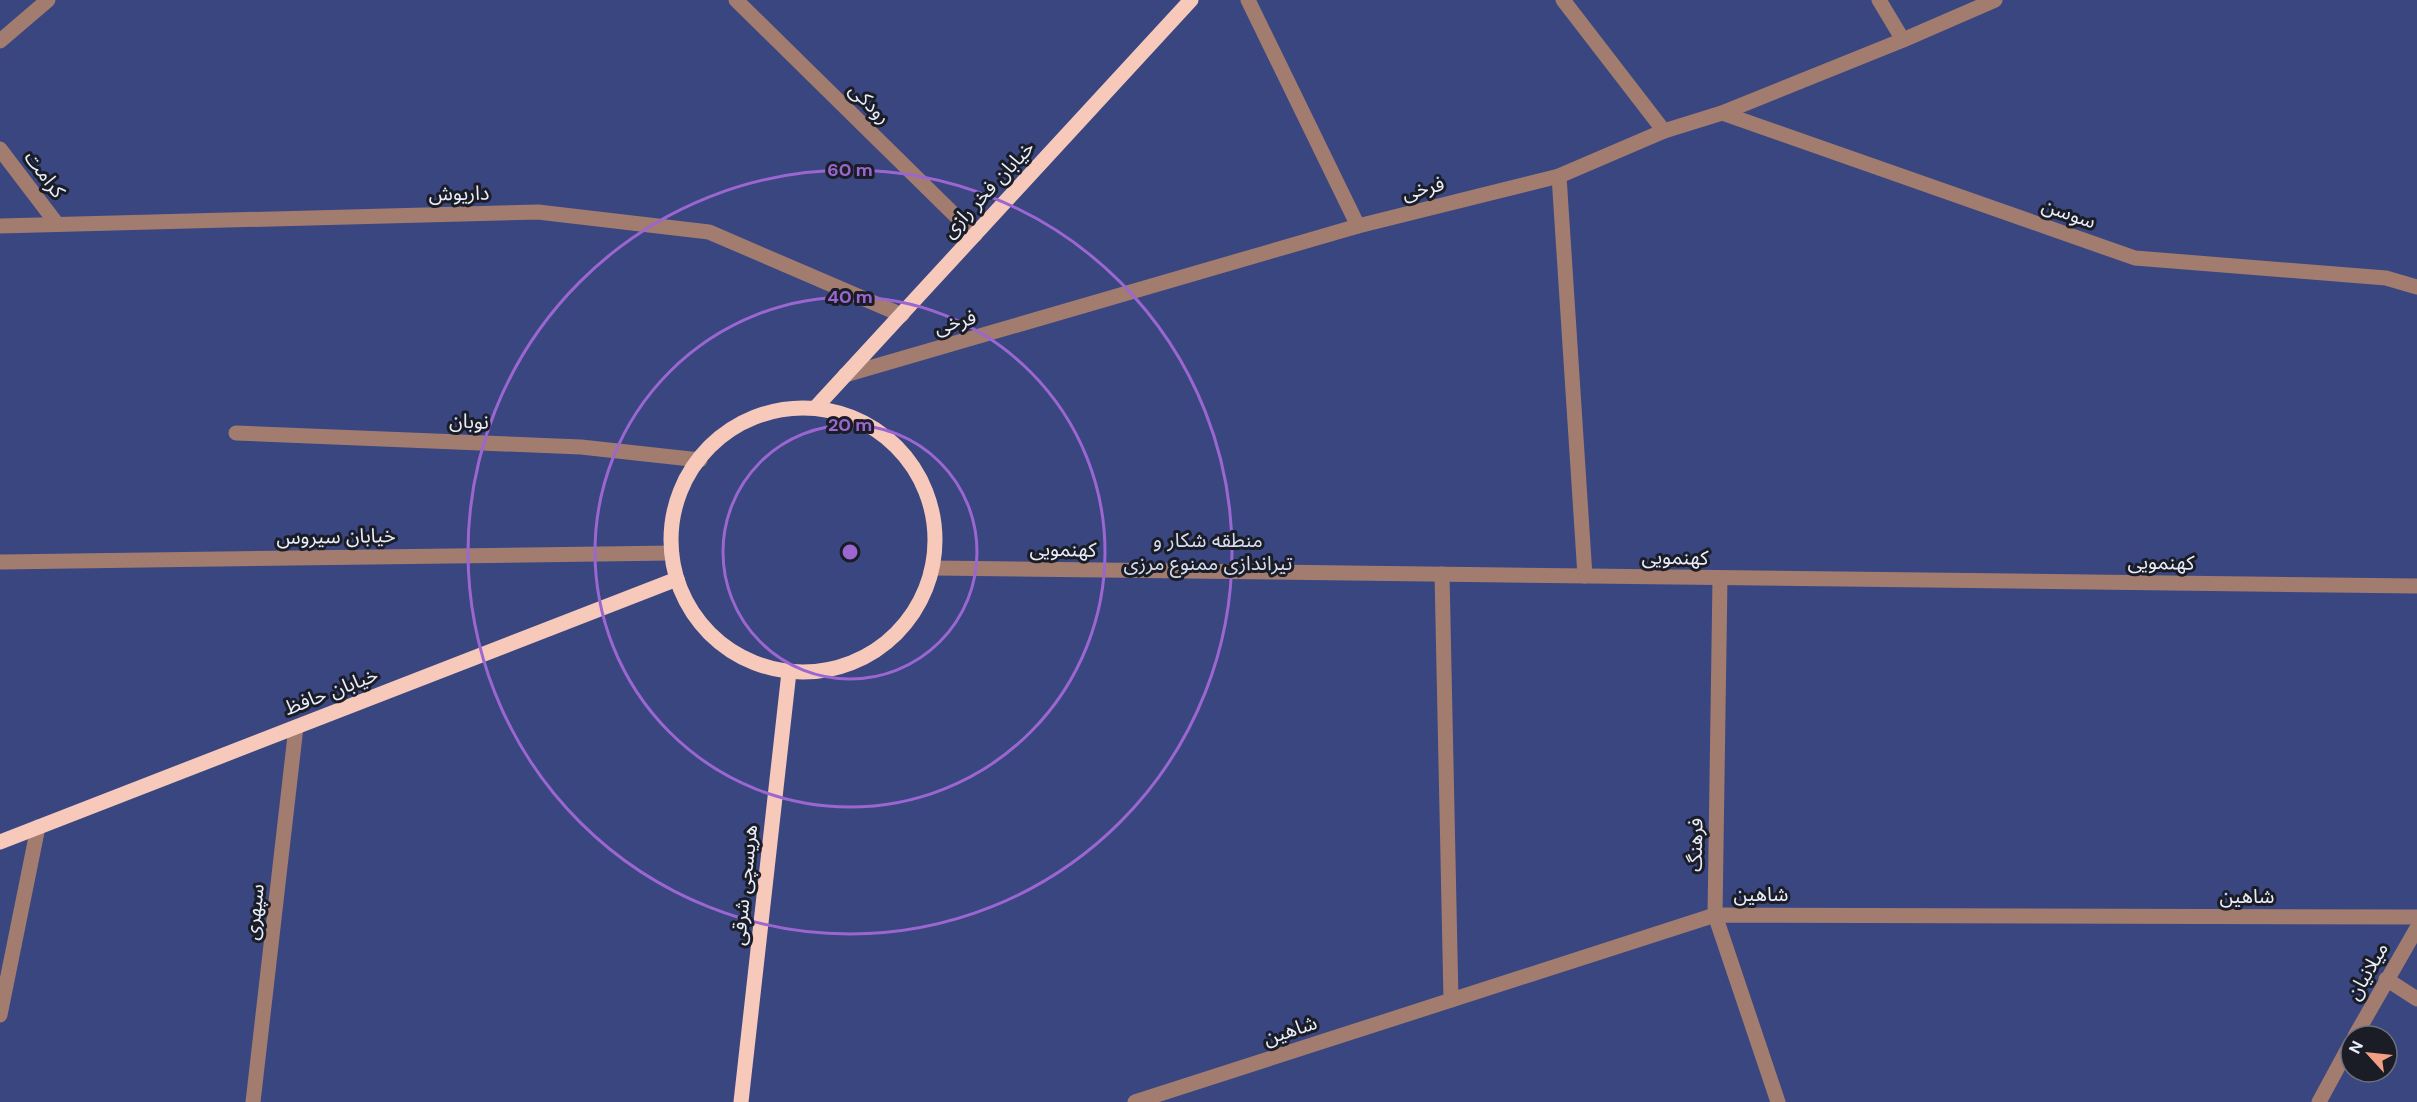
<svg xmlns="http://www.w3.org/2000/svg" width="2417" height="1102" viewBox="0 0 2417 1102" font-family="'DM Sans','Noto Sans Arabic',sans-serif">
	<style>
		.green { fill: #394680; fill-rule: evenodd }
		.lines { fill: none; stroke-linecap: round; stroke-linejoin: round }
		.minor { stroke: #a17c6f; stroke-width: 15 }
		.major { stroke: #f7c9ba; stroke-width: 15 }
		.ring { fill: none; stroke: #9c66d1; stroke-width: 3 }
		.labels { text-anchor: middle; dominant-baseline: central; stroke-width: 6; stroke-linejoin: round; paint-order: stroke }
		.street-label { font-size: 20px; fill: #e9edfa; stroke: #1a1d26 }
		.park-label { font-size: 20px; fill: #d7ddf1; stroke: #1a1d26 }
		.centre { fill: #9c66d1; stroke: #1a1d26; stroke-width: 3 }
		.ring-label { font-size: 18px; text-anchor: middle; font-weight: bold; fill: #9c66d1; stroke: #1a1d26; stroke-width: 6; stroke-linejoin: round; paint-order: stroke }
	</style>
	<rect width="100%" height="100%" fill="#2f3549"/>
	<!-- green -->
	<path class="green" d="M0,0H2417V1102H0ZM2351,1036H2387V1072H2351Z"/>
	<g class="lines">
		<!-- minor -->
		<g class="minor">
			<path d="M736,0L975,235"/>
			<path d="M1248,0L1358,226"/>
			<path d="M1563,0L1664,131"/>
			<path d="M1879,0L1903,40"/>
			<path d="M0,41L48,0"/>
			<path d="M1722,113L2135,258L2386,278L2417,287"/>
			<path d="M0,149L57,224"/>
			<path d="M1559,176L1585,576"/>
			<path d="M0,226L538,212L709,232L902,315"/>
			<path d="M845,375L1358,226L1559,176L1664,131L1722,113L1903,40L1995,0"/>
			<path d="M236,433L581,447L700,460"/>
			<path d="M0,562L672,553"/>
			<path d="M933,568L2417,586"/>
			<path d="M1442,574L1451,1000"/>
			<path d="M1720,578L1715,915L1778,1102"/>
			<path d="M2386,979L2417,999"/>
			<path d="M0,1015L38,827"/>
			<path d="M2355,1036L2417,928"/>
			<path d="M253,1102L296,727"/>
			<path d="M1135,1102L1715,915L2417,917"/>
			<path d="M2319,1102L2351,1043"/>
		</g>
		<!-- major -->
		<g class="major">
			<path d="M816,407L1191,0"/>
			<circle cx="803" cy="540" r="132"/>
			<path d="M0,842L677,579"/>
			<path d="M741,1102L789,672"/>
		</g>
	</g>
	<!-- distance rings -->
	<g class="ring">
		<circle cx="850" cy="552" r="127"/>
		<circle cx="850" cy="552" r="255"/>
		<circle cx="850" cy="552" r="382"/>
	</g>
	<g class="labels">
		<!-- street labels -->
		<g class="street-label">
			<text transform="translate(870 103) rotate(45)">رودکی</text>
			<text transform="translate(45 174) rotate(53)">کرامت</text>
			<text transform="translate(1423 188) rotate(-14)">فرخی</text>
			<text transform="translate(988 189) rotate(-47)">خیابان فخر رازی</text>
			<text transform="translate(459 193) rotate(-1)">داریوش</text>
			<text transform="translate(2069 213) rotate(19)">سوسن</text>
			<text transform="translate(955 322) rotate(-16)">فرخی</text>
			<text transform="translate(469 421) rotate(2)">نوبان</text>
			<text transform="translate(336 536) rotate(-1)">خیابان سیروس</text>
			<text transform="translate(1063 549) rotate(1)">کهنمویی</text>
			<text transform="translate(1675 557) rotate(1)">کهنمویی</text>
			<text transform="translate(2161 562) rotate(1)">کهنمویی</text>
			<text transform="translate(331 691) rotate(-21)">خیابان حافظ</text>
			<text transform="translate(1695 845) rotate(-89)">فرهنگ</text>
			<text transform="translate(744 885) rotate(-84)">هریسچی شرقی</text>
			<text x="1761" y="894">شاهین</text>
			<text x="2247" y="896">شاهین</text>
			<text transform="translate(254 912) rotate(-84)">سپهری</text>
			<text transform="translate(2367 971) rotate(-60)">میلانیان</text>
			<text transform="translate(1290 1030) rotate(-18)">شاهین</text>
		</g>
		<!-- park labels -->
		<g class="park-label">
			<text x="1208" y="540">منطقه شکار و<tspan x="1208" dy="23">تیراندازی ممنوع مرزی</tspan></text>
		</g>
	</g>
	<circle cx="850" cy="552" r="9" class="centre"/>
	<g class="ring-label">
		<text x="850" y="176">60 m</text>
		<text x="850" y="303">40 m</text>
		<text x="850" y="431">20 m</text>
	</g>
	<!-- north arrow -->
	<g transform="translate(2369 1054) rotate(297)"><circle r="28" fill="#1a1d26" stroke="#6d707b" stroke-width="1.5"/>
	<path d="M0-4.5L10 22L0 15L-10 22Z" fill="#f39f83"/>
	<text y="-9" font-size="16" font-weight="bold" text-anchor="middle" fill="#e9edfa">N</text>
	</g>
</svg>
